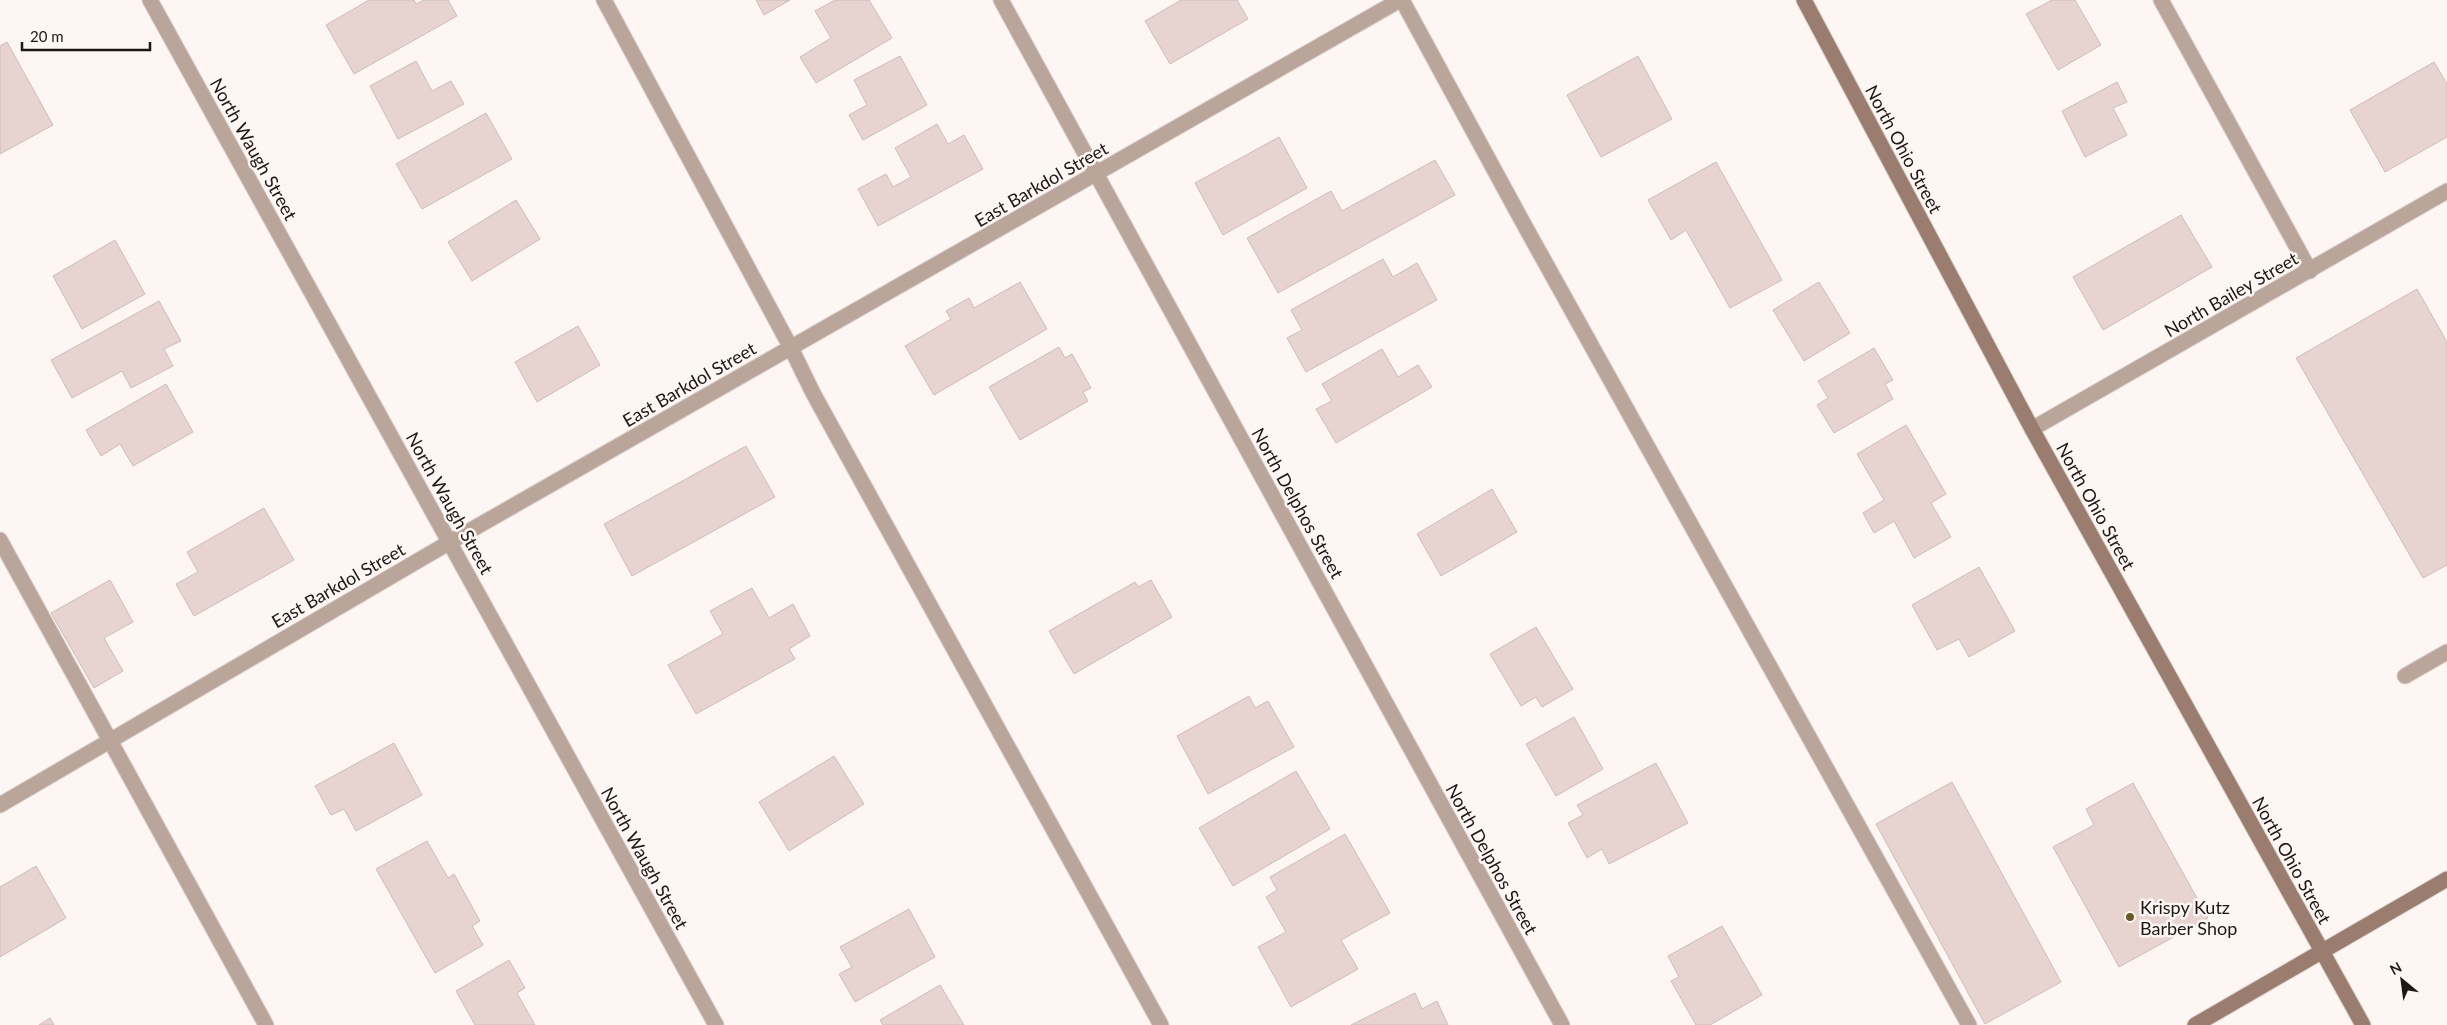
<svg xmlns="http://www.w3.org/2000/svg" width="2447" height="1025" viewBox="0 0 2447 1025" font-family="Lato,sans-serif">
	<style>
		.building { fill: #e7d4d1; stroke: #cebcb9 }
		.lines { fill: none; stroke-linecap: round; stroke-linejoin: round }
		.lane-casing { stroke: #d9d2cf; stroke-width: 17 }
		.street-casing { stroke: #d9d2cf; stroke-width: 17 }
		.secondary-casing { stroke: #d9d2cf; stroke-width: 17 }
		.lane { stroke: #baa59b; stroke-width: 15 }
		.street { stroke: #baa59b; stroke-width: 15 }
		.secondary { stroke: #9b7d6f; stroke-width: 15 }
		.poi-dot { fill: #6c5b29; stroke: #fdf6f3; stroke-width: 2 }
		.labels { text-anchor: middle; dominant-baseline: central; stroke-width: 5; stroke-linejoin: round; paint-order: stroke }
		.street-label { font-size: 18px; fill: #1d1815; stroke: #fdf6f3 }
		.poi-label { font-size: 18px; fill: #1d1815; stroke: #fdf6f3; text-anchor: start }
	</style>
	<rect width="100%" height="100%" fill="#fdf6f3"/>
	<!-- building -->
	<g class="building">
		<path d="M369,0H414L416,4L424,0H448L457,16L354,74L326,25Z"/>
		<path d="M756,0H790L764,15Z"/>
		<path d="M835,0H869L892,38L816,83L800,57L831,38L815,11Z"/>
		<path d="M1181,0H1237L1248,19L1170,64L1145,21Z"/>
		<path d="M2052,0H2075L2101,45L2058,70L2026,14Z"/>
		<path d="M7,42L53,125L0,154V46Z"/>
		<path d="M900,56L927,105L863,140L849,115L867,105L854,80Z"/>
		<path d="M1638,56L1672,119L1601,157L1567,95Z"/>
		<path d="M416,61L432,91L451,81L464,104L398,139L370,86Z"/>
		<path d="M2434,62L2447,84V137L2385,172L2350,110Z"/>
		<path d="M2117,82L2127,102L2113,108L2127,135L2085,157L2062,111Z"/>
		<path d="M486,113L512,159L422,209L396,164Z"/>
		<path d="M937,124L948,144L964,135L983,169L878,226L858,189L886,174L893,187L911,177L895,148Z"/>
		<path d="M1279,137L1307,188L1223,235L1195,183Z"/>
		<path d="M1435,160L1455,195L1278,293L1247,238L1331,191L1342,211Z"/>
		<path d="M1716,162L1782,280L1730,308L1686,230L1671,240L1648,200Z"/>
		<path d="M516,200L540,239L472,281L448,242Z"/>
		<path d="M2181,215L2212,267L2103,330L2073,277Z"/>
		<path d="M115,240L145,294L82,329L53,276Z"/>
		<path d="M1383,259L1393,277L1417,263L1437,300L1306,372L1287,338L1302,330L1291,310Z"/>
		<path d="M1020,282L1047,329L934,395L905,346L951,319L946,311L969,298L974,308Z"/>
		<path d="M1819,282L1850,333L1804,361L1773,310Z"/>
		<path d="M2417,289L2447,342V565L2423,578L2296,358Z"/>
		<path d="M159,301L181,341L164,349L173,366L131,388L122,371L72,398L51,360Z"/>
		<path d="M578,326L600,365L537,402L515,362Z"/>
		<path d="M1059,347L1065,358L1072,354L1091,388L1083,392L1088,401L1020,440L989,387Z"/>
		<path d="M1874,348L1893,380L1885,384L1893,399L1834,433L1817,405L1828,398L1818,381Z"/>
		<path d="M1382,349L1398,377L1418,365L1432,387L1336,443L1316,409L1332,401L1322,384Z"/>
		<path d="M166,384L193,432L133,466L120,444L101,456L86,430Z"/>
		<path d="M1906,425L1946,494L1931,503L1951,537L1914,558L1894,521L1874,533L1863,513L1884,500L1857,454Z"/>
		<path d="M746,446L775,497L632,576L604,524Z"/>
		<path d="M1492,489L1517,532L1441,576L1417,534Z"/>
		<path d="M264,508L294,560L194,616L176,584L198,572L187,552Z"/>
		<path d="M1979,567L2015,631L1969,657L1959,639L1937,650L1912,605Z"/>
		<path d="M110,580L133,622L104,638L123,671L94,688L51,613Z"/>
		<path d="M1151,580L1172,617L1074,674L1049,631L1135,582L1138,587Z"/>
		<path d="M752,588L769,618L793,604L810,636L789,649L795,659L696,714L668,665L723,634L710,611Z"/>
		<path d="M1536,627L1573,689L1542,707L1536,697L1521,706L1490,654Z"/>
		<path d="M1249,696L1255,708L1268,701L1294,747L1208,794L1177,736Z"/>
		<path d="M1574,717L1603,769L1556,796L1526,744Z"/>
		<path d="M394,743L422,795L356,831L344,809L331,815L315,786Z"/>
		<path d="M834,756L864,804L789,851L759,802Z"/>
		<path d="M1656,763L1688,823L1609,864L1602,849L1587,858L1568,823L1583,815L1577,805Z"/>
		<path d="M1296,771L1330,829L1233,886L1199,828Z"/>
		<path d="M1952,782L2061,982L1985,1024L1876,824Z"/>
		<path d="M2133,783L2208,918L2119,967L2053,847L2094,825L2086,809Z"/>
		<path d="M1345,834L1390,913L1341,940L1358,969L1291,1007L1258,947L1286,932L1266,897L1277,890L1270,877Z"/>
		<path d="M427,841L448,878L454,874L480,921L472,926L483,945L435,973L376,869Z"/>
		<path d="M36,866L66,918L0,957V887Z"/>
		<path d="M909,909L935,957L855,1002L839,974L852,967L840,947Z"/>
		<path d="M1722,926L1762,995L1710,1025H1696L1671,981L1679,977L1668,956Z"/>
		<path d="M509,960L525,988L517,993L535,1025H475L456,991Z"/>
		<path d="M940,985L964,1025H883L880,1020Z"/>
		<path d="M1415,993L1422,1009L1437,1001L1448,1025H1351Z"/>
		<path d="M50,1018L54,1025H39Z"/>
	</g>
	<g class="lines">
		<!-- lane casing -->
		<g class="lane-casing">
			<g id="lane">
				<path d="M604,0L791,348L813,393L1161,1025"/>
				<path d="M1402,0L1521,219L1969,1025"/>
				<path d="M2161,0L2310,271"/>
				<path d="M0,540L266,1025"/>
				<path d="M2405,676L2447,652"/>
			</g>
		</g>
		<!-- street casing -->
		<g class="street-casing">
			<g id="street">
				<path d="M150,0L716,1025"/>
				<path d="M1001,0L1562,1025"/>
				<path d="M2032,429L2447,191"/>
				<path d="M0,805L450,542L1400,0"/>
			</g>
		</g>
		<!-- secondary casing -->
		<g class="secondary-casing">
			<g id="secondary">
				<path d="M1804,0L2032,429L2363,1025"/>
				<path d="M2195,1025L2447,879"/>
			</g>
		</g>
		<!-- lane -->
		<use href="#lane" class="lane"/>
		<!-- street -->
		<use href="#street" class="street"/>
		<!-- secondary -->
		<use href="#secondary" class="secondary"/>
	</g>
	<!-- markers -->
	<circle class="poi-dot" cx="2130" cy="917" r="5"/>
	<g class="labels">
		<!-- street labels -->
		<g class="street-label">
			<text transform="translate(254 149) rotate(61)">North Waugh Street</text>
			<text transform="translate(1904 149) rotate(62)">North Ohio Street</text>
			<text transform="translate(1041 184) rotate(-30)">East Barkdol Street</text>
			<text transform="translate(2231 294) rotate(-30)">North Bailey Street</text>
			<text transform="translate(689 384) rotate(-30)">East Barkdol Street</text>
			<text transform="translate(450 503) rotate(61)">North Waugh Street</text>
			<text transform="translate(1298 503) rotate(61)">North Delphos Street</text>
			<text transform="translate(2096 506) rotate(61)">North Ohio Street</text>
			<text transform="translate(338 585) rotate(-30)">East Barkdol Street</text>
			<text transform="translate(645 858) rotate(61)">North Waugh Street</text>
			<text transform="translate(1492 859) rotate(61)">North Delphos Street</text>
			<text transform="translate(2292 860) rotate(61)">North Ohio Street</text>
		</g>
		<!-- poi labels -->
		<g class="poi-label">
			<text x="2140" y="907">Krispy Kutz<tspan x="2140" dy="21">Barber Shop</tspan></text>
		</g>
	</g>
	<!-- north arrow -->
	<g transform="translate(2402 980) rotate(331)" stroke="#fdf6f3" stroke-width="4" paint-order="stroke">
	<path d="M0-4L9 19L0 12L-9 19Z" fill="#1d1815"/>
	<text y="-8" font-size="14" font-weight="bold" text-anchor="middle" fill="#1d1815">N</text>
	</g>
	<!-- scale -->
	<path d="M22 42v8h128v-8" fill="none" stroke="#1d1815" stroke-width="2.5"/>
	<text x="30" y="42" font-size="15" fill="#1d1815" stroke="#fdf6f3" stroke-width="4" paint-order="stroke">20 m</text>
</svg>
